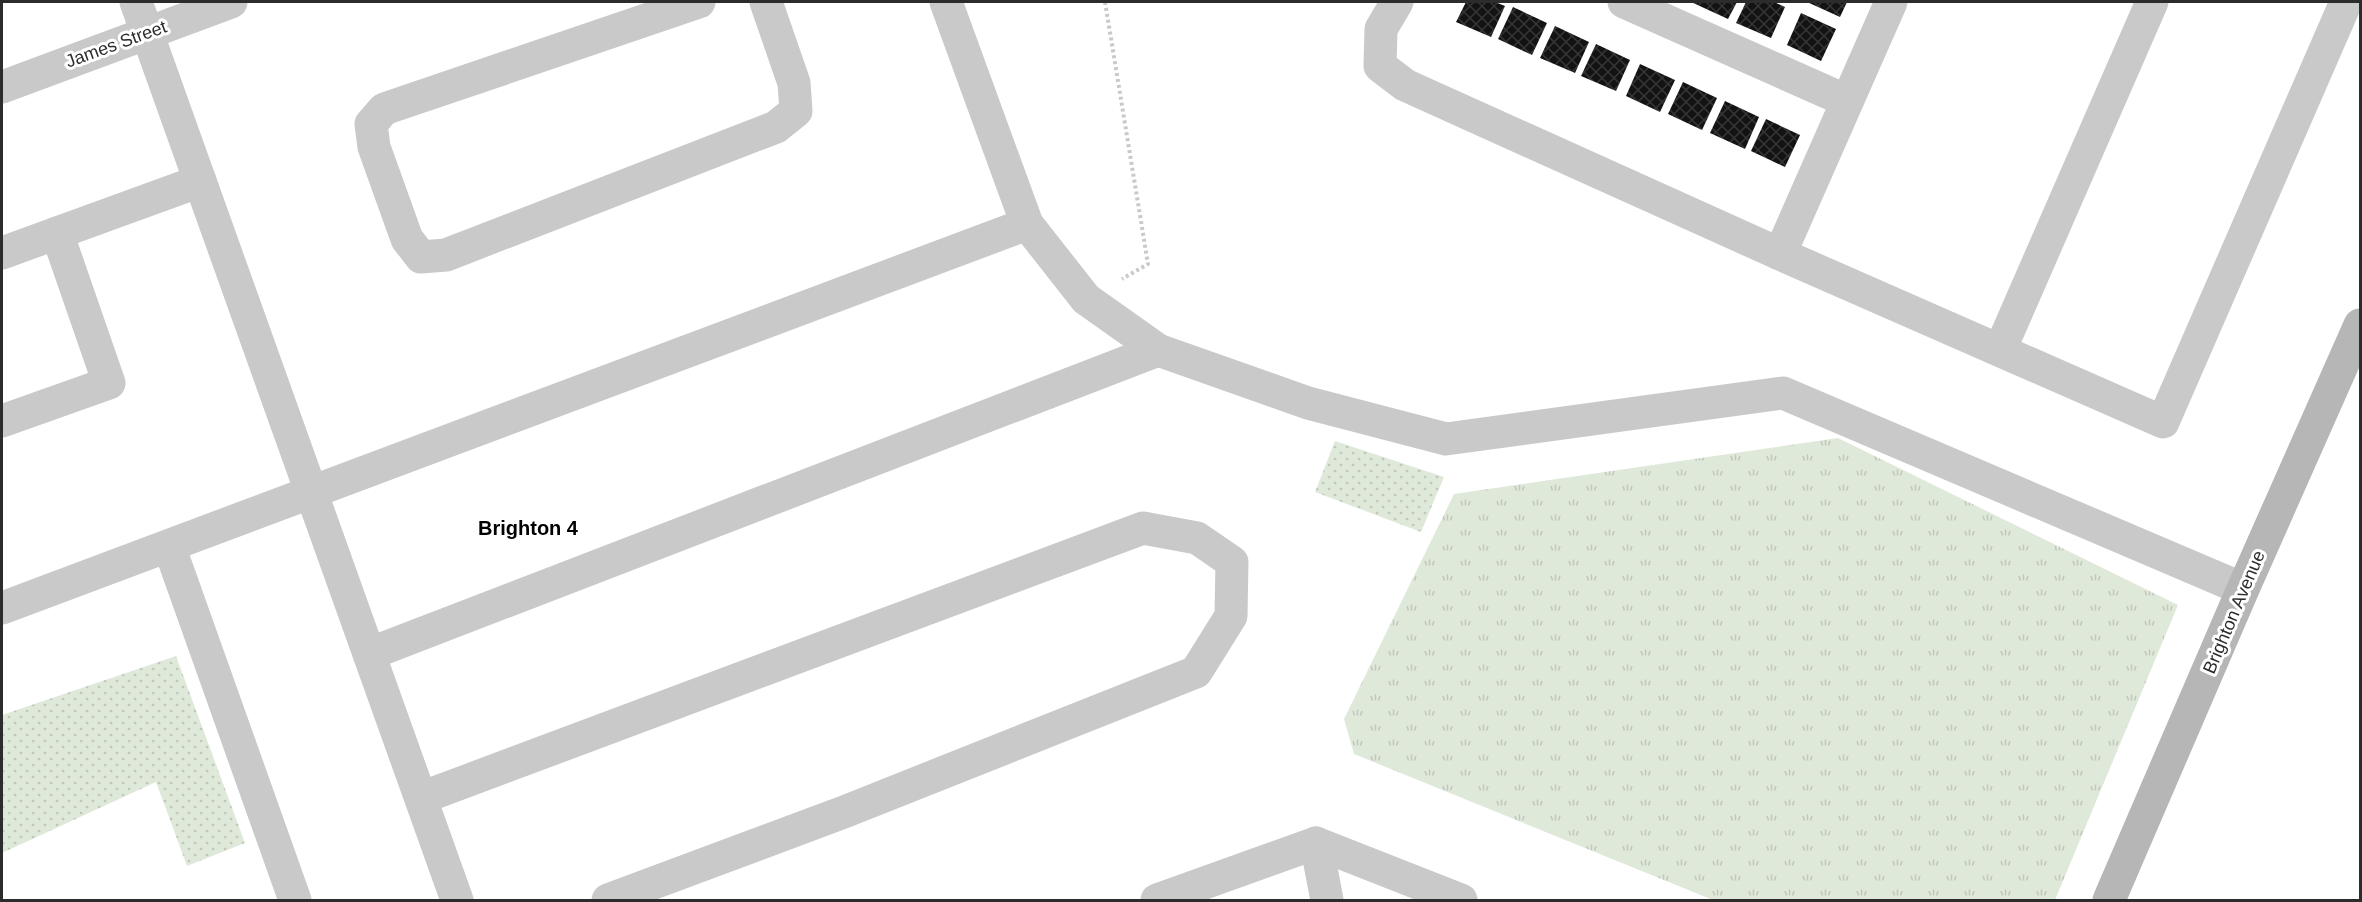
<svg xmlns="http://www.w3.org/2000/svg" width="2362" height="902" viewBox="0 0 2362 902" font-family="Helvetica,sans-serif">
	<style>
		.grass { fill: url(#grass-tufts) }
		.park { fill: url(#park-dots) }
		.building { fill: url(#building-cross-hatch) }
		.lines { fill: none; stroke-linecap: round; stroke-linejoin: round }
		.path { stroke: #c9c9c9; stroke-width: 4; stroke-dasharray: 3 3; stroke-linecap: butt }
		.street { stroke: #c9c9c9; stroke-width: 33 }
		.secondary { stroke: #b6b6b6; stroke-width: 33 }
		.labels { text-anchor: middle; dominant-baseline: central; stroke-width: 6; stroke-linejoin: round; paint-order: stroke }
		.street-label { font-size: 18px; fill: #2c2c2c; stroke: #fff }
		.neighbourhood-label { font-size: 20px; font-weight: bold; fill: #000; stroke: #fff }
	</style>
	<defs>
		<pattern id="grass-tufts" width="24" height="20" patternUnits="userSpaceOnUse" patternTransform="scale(1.5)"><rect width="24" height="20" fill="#dfe9da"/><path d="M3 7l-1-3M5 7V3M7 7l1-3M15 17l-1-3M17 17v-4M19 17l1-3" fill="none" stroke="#c0c8bb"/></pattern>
		<pattern id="park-dots" width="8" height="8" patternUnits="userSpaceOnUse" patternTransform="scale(1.5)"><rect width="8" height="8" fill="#dfe9da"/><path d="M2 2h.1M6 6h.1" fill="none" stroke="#c0c8bb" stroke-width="1.8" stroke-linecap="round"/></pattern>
		<pattern id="building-cross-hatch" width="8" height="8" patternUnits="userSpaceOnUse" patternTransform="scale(1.5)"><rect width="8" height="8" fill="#131313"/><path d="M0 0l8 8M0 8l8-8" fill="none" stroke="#363636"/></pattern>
	</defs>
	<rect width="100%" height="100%" fill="#fff"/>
	<!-- grass -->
	<path class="grass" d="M1838,438L2178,605L2055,900H1713L1354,754L1344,719L1454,494Z"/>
	<!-- park -->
	<g class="park">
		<path d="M1335,441L1444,477L1421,532L1315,492Z"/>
		<path d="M176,656L245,843L187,866L156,782L2,853V715Z"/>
	</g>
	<!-- building -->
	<g class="building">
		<path d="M1466,2H1495L1505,6L1491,37L1456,22Z"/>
		<path d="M1691,2H1737L1728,19Z"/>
		<path d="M1746,2H1774L1785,7L1771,38L1736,23Z"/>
		<path d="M1807,2H1847L1840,17Z"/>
		<path d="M1513,7L1547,23L1532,55L1498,39Z"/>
		<path d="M1801,13L1836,29L1821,61L1787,45Z"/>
		<path d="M1555,26L1589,42L1575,73L1540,58Z"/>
		<path d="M1596,44L1630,60L1616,91L1581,76Z"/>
		<path d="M1640,64L1675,80L1660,112L1626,96Z"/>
		<path d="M1683,82L1717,98L1702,130L1668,114Z"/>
		<path d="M1725,101L1759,117L1745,149L1710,133Z"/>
		<path d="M1766,119L1800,135L1785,167L1751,151Z"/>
	</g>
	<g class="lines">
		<!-- path -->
		<path class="path" d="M1105,2L1148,264L1122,279"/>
		<!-- street -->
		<g class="street">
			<path d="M136,2L457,900"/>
			<path d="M699,2L384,109L371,124L374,147L407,239L421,257L446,255L776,127L796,111L794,83L766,2"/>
			<path d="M946,2L1027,224L1086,299L1158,350L1308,403L1446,439L1783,393L2243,589"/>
			<path d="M1397,2L1381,29L1380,66L1405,85L1780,254L2163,422L2346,2"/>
			<path d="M1624,2L1847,101"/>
			<path d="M2,87L231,2"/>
			<path d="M2,253L200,181"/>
			<path d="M1780,254L1891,2"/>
			<path d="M2000,350L2152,2"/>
			<path d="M2,421L109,383L57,233"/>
			<path d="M169,546L295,900"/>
			<path d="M2,608L1027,224"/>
			<path d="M369,654L1158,350"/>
			<path d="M421,798L1143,528L1197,538L1232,562L1231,616L1196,672L844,812L608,900"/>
			<path d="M1316,843L1327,900"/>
			<path d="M1157,900L1316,843L1461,900"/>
		</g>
		<!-- secondary -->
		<path class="secondary" d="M2109,900L2243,589L2360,325"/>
	</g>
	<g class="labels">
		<!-- street labels -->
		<g class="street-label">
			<text transform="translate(116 44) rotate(-20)">James Street</text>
			<text transform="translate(2234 612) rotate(-67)">Brighton Avenue</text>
		</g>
		<!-- neighbourhood labels -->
		<g class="neighbourhood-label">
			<text x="528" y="528">Brighton 4</text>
		</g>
	</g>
	<!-- border -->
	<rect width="2362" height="902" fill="none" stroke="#2c2c2c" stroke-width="6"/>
</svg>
